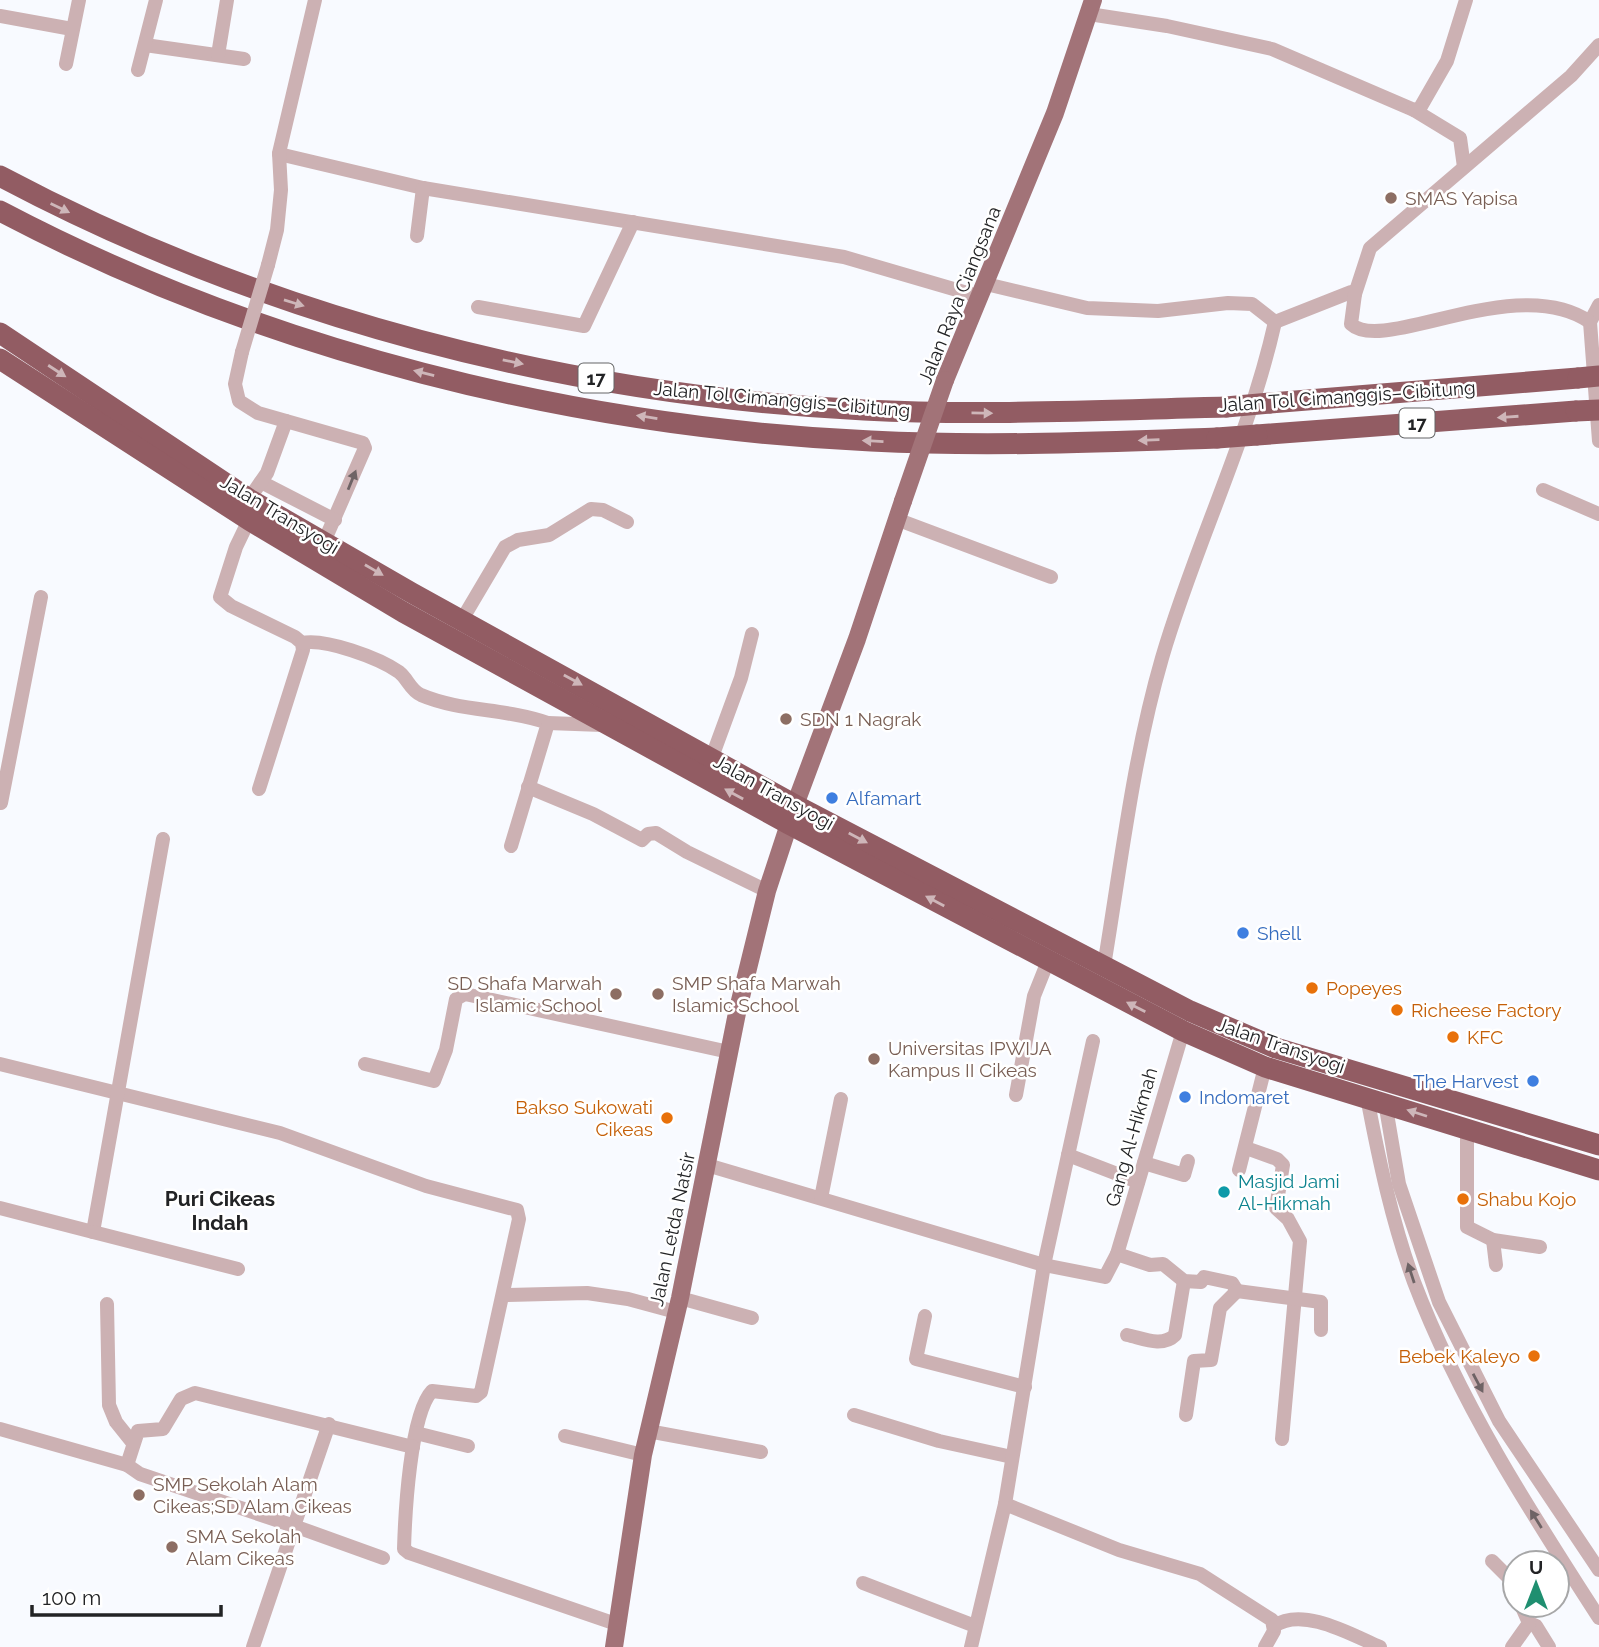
<svg xmlns="http://www.w3.org/2000/svg" width="1599" height="1647" viewBox="0 0 1599 1647" font-family="Raleway,sans-serif">
	<style>
		.lines { fill: none; stroke-linecap: round; stroke-linejoin: round }
		.minor { stroke: #ccb1b3; stroke-width: 14 }
		.major { stroke: #a27378; stroke-width: 18 }
		.highway { stroke: #925c63; stroke-width: 21 }
		.minor-bridge { stroke: #ccb1b3; stroke-width: 14 }
		.major-bridge { stroke: #a27378; stroke-width: 18 }
		.highway-bridge { stroke: #925c63; stroke-width: 21 }
		.oneway { fill: #ceb6b9 }
		.oneway2 { fill: #6e6365 }
		.education-dot { fill: #8d6e63; stroke: #fff; stroke-width: 2.5 }
		.shop-dot { fill: #3f7fe0; stroke: #fff; stroke-width: 2.5 }
		.food-dot { fill: #e8710a; stroke: #fff; stroke-width: 2.5 }
		.culture-dot { fill: #0f9aa8; stroke: #fff; stroke-width: 2.5 }
		.labels { text-anchor: middle; dominant-baseline: central; stroke-width: 5; stroke-linejoin: round; paint-order: stroke }
		.shield { fill: #fff; stroke: #646566; stroke-width: 2 }
		.shield-label { font-size: 18px; font-weight: bold; fill: #222325 }
		.education-label { font-size: 19px; fill: #785e54; stroke: #fff; text-anchor: start }
		.street-label { font-size: 19px; fill: #222325; stroke: #fff }
		.shop-label { font-size: 19px; fill: #366cbe; stroke: #fff; text-anchor: start }
		.food-label { font-size: 19px; fill: #c56008; stroke: #fff; text-anchor: start }
		.culture-label { font-size: 19px; fill: #0d838f; stroke: #fff; text-anchor: start }
		.neighbourhood-label { font-size: 21px; font-weight: bold; fill: #222325; stroke: #fff }
	</style>
	<rect width="100%" height="100%" fill="#f8faff"/>
	<g class="lines">
		<!-- minor -->
		<g class="minor">
			<path d="M1089,14L1167,26L1272,49L1414,110L1420,108L1447,61L1466,0"/>
			<path d="M0,16L72,29"/>
			<path d="M145,45L244,59"/>
			<path d="M218,55L227,0"/>
			<path d="M66,64L79,0"/>
			<path d="M138,70L156,0"/>
			<path d="M1414,110L1460,138L1464,167"/>
			<path d="M279,154L423,188L844,257L981,297"/>
			<path d="M417,236L423,188"/>
			<path d="M268,265L277,230L281,190L279,153L315,0"/>
			<path d="M986,284L1087,308L1158,311L1228,303L1252,304L1275,322"/>
			<path d="M1599,305L1590,322L1599,441"/>
			<path d="M478,307L584,326L633,222"/>
			<path d="M1275,322L1351,292L1355,294"/>
			<path d="M1590,322C1517,271 1383,355 1351,324L1355,294L1370,248L1571,76L1599,45"/>
			<path d="M242,352L235,384L239,401L258,413L363,443L365,448L324,542"/>
			<path d="M261,482L335,520"/>
			<path d="M1543,490L1599,514"/>
			<path d="M249,499L267,473L286,421"/>
			<path d="M896,519L1051,577"/>
			<path d="M249,520L236,547L220,597L231,606L295,637L302,643L303,650L259,789"/>
			<path d="M463,618L505,547L518,540L549,535L591,509L603,510L627,522"/>
			<path d="M302,643C325,638 379,658 399,672C408,679 410,690 421,695C461,712 506,708 548,723L511,846"/>
			<path d="M548,723L602,725"/>
			<path d="M712,757L741,678L752,634"/>
			<path d="M528,787L593,814L642,840L648,834L656,833L687,852L767,891"/>
			<path d="M1,803L41,597"/>
			<path d="M1104,966C1121,864 1133,758 1162,658C1195,545 1249,438 1275,322"/>
			<path d="M0,1064L280,1133L426,1186L517,1210L519,1219L481,1392L476,1396L432,1391C410,1414 405,1515 404,1549L409,1553L619,1625"/>
			<path d="M365,1064L434,1081L446,1050L456,999L465,994L729,1052"/>
			<path d="M1016,1095L1034,996L1048,961"/>
			<path d="M1367,1097C1379,1160 1392,1222 1414,1282C1460,1403 1530,1511 1599,1618"/>
			<path d="M1385,1102L1399,1184L1439,1302L1499,1421L1599,1570"/>
			<path d="M1467,1129V1227L1493,1240L1540,1247"/>
			<path d="M1246,1148L1277,1159L1283,1165L1276,1208L1288,1219L1300,1241L1282,1439"/>
			<path d="M1068,1155L1138,1182"/>
			<path d="M1144,1163L1184,1175L1188,1161"/>
			<path d="M707,1165L1044,1265L1105,1277L1117,1254L1183,1031"/>
			<path d="M1239,1170L1265,1067"/>
			<path d="M821,1198L841,1099"/>
			<path d="M0,1208L93,1232L163,839"/>
			<path d="M93,1232L238,1269"/>
			<path d="M1493,1240L1496,1265"/>
			<path d="M1117,1254L1150,1265L1163,1264L1184,1281L1201,1282L1204,1277L1232,1283L1237,1291"/>
			<path d="M1237,1291L1321,1302V1330"/>
			<path d="M505,1295L587,1293L628,1299L676,1312"/>
			<path d="M680,1298L752,1318"/>
			<path d="M107,1304L109,1405L116,1422L132,1442"/>
			<path d="M925,1316L916,1359L1025,1387"/>
			<path d="M1127,1335C1142,1338 1162,1348 1175,1335L1184,1281"/>
			<path d="M854,1415L939,1441L1012,1457"/>
			<path d="M1186,1415L1194,1361L1211,1360L1220,1308L1237,1291"/>
			<path d="M329,1424L294,1526L383,1558"/>
			<path d="M0,1429L127,1465"/>
			<path d="M648,1431L761,1452"/>
			<path d="M416,1433L468,1446"/>
			<path d="M565,1436L643,1455"/>
			<path d="M1005,1504L1119,1550L1200,1574L1272,1620L1274,1631L1265,1647"/>
			<path d="M1492,1561L1509,1578L1515,1591"/>
			<path d="M863,1583L975,1626"/>
			<path d="M1521,1605L1529,1623L1536,1626L1549,1647"/>
			<path d="M1274,1626C1303,1606 1352,1635 1380,1647"/>
			<path d="M253,1647L294,1526L140,1474L127,1465L138,1431L163,1429L181,1399L195,1393L413,1447"/>
			<path d="M971,1647L1005,1504L1044,1265L1093,1041"/>
			<path d="M1512,1647L1529,1623"/>
		</g>
		<!-- major -->
		<g class="major">
			<path d="M945,380L1055,113L1093,0"/>
			<path d="M795,805L857,639L903,501"/>
			<path d="M614,1647L643,1455L680,1298L737,1013L767,891L789,824"/>
		</g>
		<!-- highway -->
		<g class="highway">
			<path d="M0,176C265,317 565,395 864,410C985,416 1106,410 1226,407"/>
			<path d="M0,211C266,351 571,427 871,441C987,447 1102,442 1217,438"/>
			<path d="M0,333L249,499L412,593L795,805L1190,1011L1276,1048L1599,1145"/>
			<path d="M0,359L249,520L403,612L789,824L1183,1031L1265,1067L1599,1170"/>
			<path d="M1270,403L1578,378"/>
			<path d="M1257,435L1576,411"/>
		</g>
		<!-- minor-bridge -->
		<path class="minor-bridge" d="M242,352L268,265"/>
		<!-- major-bridge -->
		<path class="major-bridge" d="M903,501L945,380"/>
		<!-- highway-bridge -->
		<g class="highway-bridge">
			<path d="M1578,378L1599,376"/>
			<path d="M1226,407L1270,403"/>
			<path d="M1576,411L1599,410"/>
			<path d="M1217,438L1257,435"/>
		</g>
	</g>
	<!-- one-way arrows -->
	<defs><path id="oneway-solid" d="M-6-.8H1V-3.2L6.5 0L1 3.2V.8H-6Z" transform="scale(1.75)"/></defs>
	<g class="oneway">
		<use href="#oneway-solid" transform="translate(60 208) rotate(26)"/>
		<use href="#oneway-solid" transform="translate(294 303) rotate(17)"/>
		<use href="#oneway-solid" transform="translate(513 362) rotate(12)"/>
		<use href="#oneway-solid" transform="translate(57 371) rotate(33)"/>
		<use href="#oneway-solid" transform="translate(424 373) rotate(-166)"/>
		<use href="#oneway-solid" transform="translate(982 413) rotate(1)"/>
		<use href="#oneway-solid" transform="translate(647 417) rotate(-171)"/>
		<use href="#oneway-solid" transform="translate(1508 417) rotate(176)"/>
		<use href="#oneway-solid" transform="translate(1149 440) rotate(178)"/>
		<use href="#oneway-solid" transform="translate(873 441) rotate(-177)"/>
		<use href="#oneway-solid" transform="translate(374 570) rotate(30)"/>
		<use href="#oneway-solid" transform="translate(573 680) rotate(29)"/>
		<use href="#oneway-solid" transform="translate(734 794) rotate(-151)"/>
		<use href="#oneway-solid" transform="translate(858 838) rotate(28)"/>
		<use href="#oneway-solid" transform="translate(935 901) rotate(-152)"/>
		<use href="#oneway-solid" transform="translate(1136 1007) rotate(-153)"/>
		<use href="#oneway-solid" transform="translate(1417 1113) rotate(-162)"/>
	</g>
	<g class="oneway2">
		<use href="#oneway-solid" transform="translate(352 480) rotate(-68)"/>
		<use href="#oneway-solid" transform="translate(1411 1273) rotate(-108)"/>
		<use href="#oneway-solid" transform="translate(1478 1383) rotate(62)"/>
		<use href="#oneway-solid" transform="translate(1536 1519) rotate(-122)"/>
	</g>
	<!-- markers -->
	<g class="education-dot">
		<circle cx="1391" cy="198" r="7"/>
		<circle cx="786" cy="719" r="7"/>
		<circle cx="616" cy="994" r="7"/>
		<circle cx="658" cy="994" r="7"/>
		<circle cx="874" cy="1059" r="7"/>
		<circle cx="139" cy="1495" r="7"/>
		<circle cx="172" cy="1547" r="7"/>
	</g>
	<g class="shop-dot">
		<circle cx="832" cy="798" r="7"/>
		<circle cx="1243" cy="933" r="7"/>
		<circle cx="1533" cy="1081" r="7"/>
		<circle cx="1185" cy="1097" r="7"/>
	</g>
	<g class="food-dot">
		<circle cx="1312" cy="988" r="7"/>
		<circle cx="1397" cy="1010" r="7"/>
		<circle cx="1453" cy="1037" r="7"/>
		<circle cx="667" cy="1118" r="7"/>
		<circle cx="1463" cy="1199" r="7"/>
		<circle cx="1534" cy="1356" r="7"/>
	</g>
	<circle class="culture-dot" cx="1224" cy="1192" r="7"/>
	<g class="labels">
		<!-- shield labels -->
		<g class="shield">
			<rect x="578.5" y="363.5" width="35" height="29" rx="5"/>
			<rect x="1399.5" y="408.5" width="35" height="29" rx="5"/>
		</g>
		<g class="shield-label">
			<text x="596" y="378">17</text>
			<text x="1417" y="423">17</text>
		</g>
		<!-- education labels -->
		<g class="education-label">
			<text x="1405" y="198">SMAS Yapisa</text>
			<text x="800" y="719">SDN 1 Nagrak</text>
			<text x="602" y="983" text-anchor="end">SD Shafa Marwah<tspan x="602" dy="22">Islamic School</tspan></text>
			<text x="672" y="983">SMP Shafa Marwah<tspan x="672" dy="22">Islamic School</tspan></text>
			<text x="888" y="1048">Universitas IPWIJA<tspan x="888" dy="22">Kampus II Cikeas</tspan></text>
			<text x="153" y="1484">SMP Sekolah Alam<tspan x="153" dy="22">Cikeas;SD Alam Cikeas</tspan></text>
			<text x="186" y="1536">SMA Sekolah<tspan x="186" dy="22">Alam Cikeas</tspan></text>
		</g>
		<!-- street labels -->
		<g class="street-label">
			<text transform="translate(959 295) rotate(-68)">Jalan Raya Ciangsana</text>
			<text transform="translate(1347 396) rotate(-4)">Jalan Tol Cimanggis–Cibitung</text>
			<text transform="translate(782 399) rotate(5)">Jalan Tol Cimanggis–Cibitung</text>
			<text transform="translate(280 514) rotate(31)">Jalan Transyogi</text>
			<text transform="translate(774 792) rotate(29)">Jalan Transyogi</text>
			<text transform="translate(1281 1045) rotate(19)">Jalan Transyogi</text>
			<text transform="translate(1131 1137) rotate(-74)">Gang Al-Hikmah</text>
			<text transform="translate(672 1229) rotate(-78)">Jalan Letda Natsir</text>
		</g>
		<!-- shop labels -->
		<g class="shop-label">
			<text x="846" y="798">Alfamart</text>
			<text x="1257" y="933">Shell</text>
			<text x="1519" y="1081" text-anchor="end">The Harvest</text>
			<text x="1199" y="1097">Indomaret</text>
		</g>
		<!-- food labels -->
		<g class="food-label">
			<text x="1326" y="988">Popeyes</text>
			<text x="1411" y="1010">Richeese Factory</text>
			<text x="1467" y="1037">KFC</text>
			<text x="653" y="1107" text-anchor="end">Bakso Sukowati<tspan x="653" dy="22">Cikeas</tspan></text>
			<text x="1477" y="1199">Shabu Kojo</text>
			<text x="1520" y="1356" text-anchor="end">Bebek Kaleyo</text>
		</g>
		<!-- culture labels -->
		<g class="culture-label">
			<text x="1238" y="1181">Masjid Jami<tspan x="1238" dy="22">Al-Hikmah</tspan></text>
		</g>
		<!-- neighbourhood labels -->
		<g class="neighbourhood-label">
			<text x="220" y="1198">Puri Cikeas<tspan x="220" dy="24">Indah</tspan></text>
		</g>
	</g>
	<!-- north arrow -->
	<g transform="translate(1536 1584)"><circle r="33" fill="#ffffff" stroke="#a7a7a8" stroke-width="2"/>
	<path d="M0-5L12 26L0 18L-12 26Z" fill="#1f8f70"/>
	<text y="-10" font-size="19" font-weight="bold" text-anchor="middle" fill="#222325">U</text>
	</g>
	<!-- scale -->
	<path d="M32 1605v10h189v-10" fill="none" stroke="#222325" stroke-width="3.5"/>
	<text x="42" y="1605" font-size="21" fill="#222325" stroke="#ffffff" stroke-width="5" paint-order="stroke">100 m</text>
</svg>
